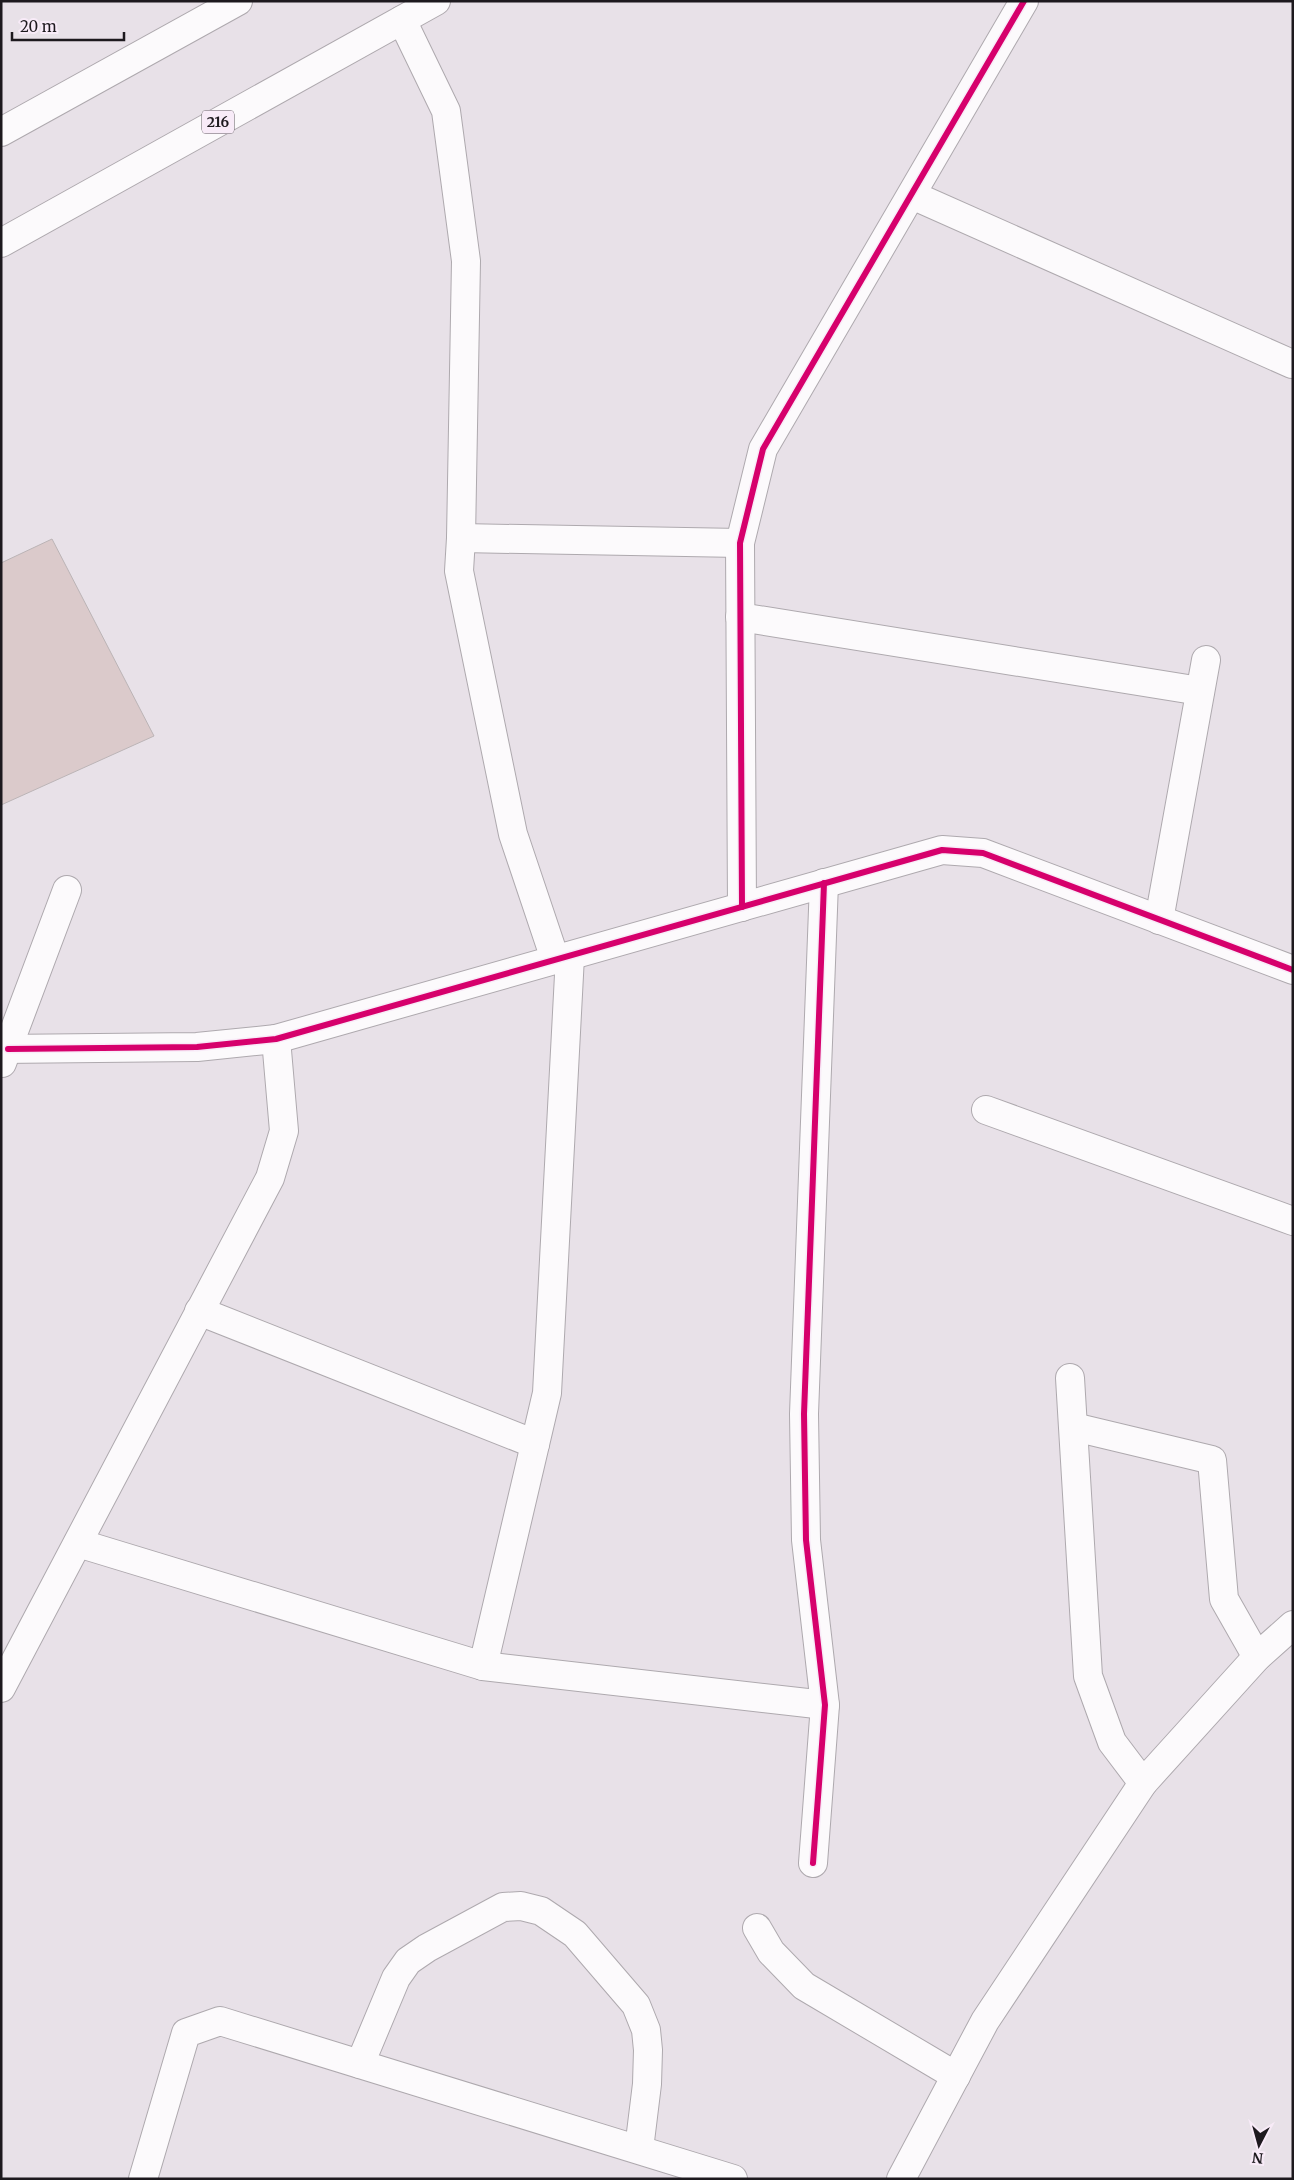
<svg xmlns="http://www.w3.org/2000/svg" width="1294" height="2180" viewBox="0 0 1294 2180" font-family="Merriweather,serif">
	<style>
		.building { fill: #dbcacb; stroke: #bbb4b6 }
		.lines { fill: none; stroke-linecap: round; stroke-linejoin: round }
		.minor-casing { stroke: #aea9ae; stroke-width: 30 }
		.major-casing { stroke: #aea9ae; stroke-width: 30 }
		.minor { stroke: #fcfafc; stroke-width: 28 }
		.major { stroke: #fcfafc; stroke-width: 28 }
		.cycleway-casing { stroke: #f8ebf8; stroke-width: 9 }
		.cycleway { stroke: #d6006c; stroke-width: 6 }
		.labels { text-anchor: middle; dominant-baseline: central; stroke-width: 5; stroke-linejoin: round; paint-order: stroke }
		.shield { fill: #f8ebf8; stroke: #5f585f; stroke-width: 1 }
		.shield-label { font-size: 14px; font-weight: bold; fill: #1d191e }
	</style>
	<rect width="100%" height="100%" fill="#e8e1e8"/>
	<!-- building -->
	<path class="building" d="M52,539L154,736L1,805V563Z"/>
	<g class="lines">
		<!-- minor casing -->
		<g class="minor-casing">
			<g id="minor">
				<path d="M402,20L446,111L466,261L461,538L459,571L513,834L555,959"/>
				<path d="M912,195L1292,364"/>
				<path d="M461,538L740,543"/>
				<path d="M740,617L1200,691"/>
				<path d="M742,907L740,543L763,449L1024,1"/>
				<path d="M1159,920L1206,660"/>
				<path d="M1,1049L197,1047L276,1039L942,850L983,853L1293,970"/>
				<path d="M2,1063L67,890"/>
				<path d="M986,1110L1293,1221"/>
				<path d="M199,1311L535,1444"/>
				<path d="M1070,1378L1088,1676L1112,1742L1143,1783"/>
				<path d="M1074,1427L1212,1460L1224,1599L1257,1657"/>
				<path d="M78,1543L483,1666L825,1705"/>
				<path d="M483,1666L547,1393L570,956"/>
				<path d="M1,1688L270,1178L284,1131L276,1039"/>
				<path d="M813,1863L825,1705L806,1540L804,1414L824,883"/>
				<path d="M757,1928L771,1952L804,1986L956,2076"/>
				<path d="M360,2064L396,1978L408,1961L427,1948L503,1907L521,1906L541,1911L575,1934L636,2005L646,2030L648,2050L647,2084L639,2149"/>
				<path d="M143,2179L186,2033L220,2021L733,2179"/>
				<path d="M901,2179L985,2021L1143,1783L1257,1657L1293,1625"/>
			</g>
		</g>
		<!-- major casing -->
		<g class="major-casing">
			<g id="major">
				<path d="M1,132L238,1"/>
				<path d="M1,243L436,1"/>
			</g>
		</g>
		<!-- minor -->
		<use href="#minor" class="minor"/>
		<!-- major -->
		<use href="#major" class="major"/>
		<!-- cycleway casing -->
		<g class="cycleway-casing">
			<g id="cycleway">
				<path d="M742,907L740,543L763,449L1024,1"/>
				<path d="M8,1049L197,1047L276,1039L942,850L983,853L1293,970"/>
				<path d="M813,1863L825,1705L806,1540L804,1414L824,883"/>
			</g>
		</g>
		<!-- cycleway -->
		<use href="#cycleway" class="cycleway"/>
	</g>
	<g class="labels">
		<!-- shield labels -->
		<rect class="shield" x="202" y="110.5" width="32" height="23" rx="4"/>
		<g class="shield-label">
			<text x="218" y="122">216</text>
		</g>
	</g>
	<!-- border -->
	<rect width="1294" height="2180" fill="none" stroke="#1d191e" stroke-width="5"/>
	<!-- north arrow -->
	<g transform="translate(1259 2145) rotate(186)" stroke="#f8ebf8" stroke-width="4" paint-order="stroke">
	<path d="M0-4L9 19L0 12L-9 19Z" fill="#1d191e"/>
	<text y="-8" font-size="14" font-weight="bold" text-anchor="middle" fill="#1d191e">N</text>
	</g>
	<!-- scale -->
	<path d="M12 32v8h112v-8" fill="none" stroke="#1d191e" stroke-width="2.5"/>
	<text x="20" y="32" font-size="15" fill="#1d191e" stroke="#f8ebf8" stroke-width="4" paint-order="stroke">20 m</text>
</svg>
